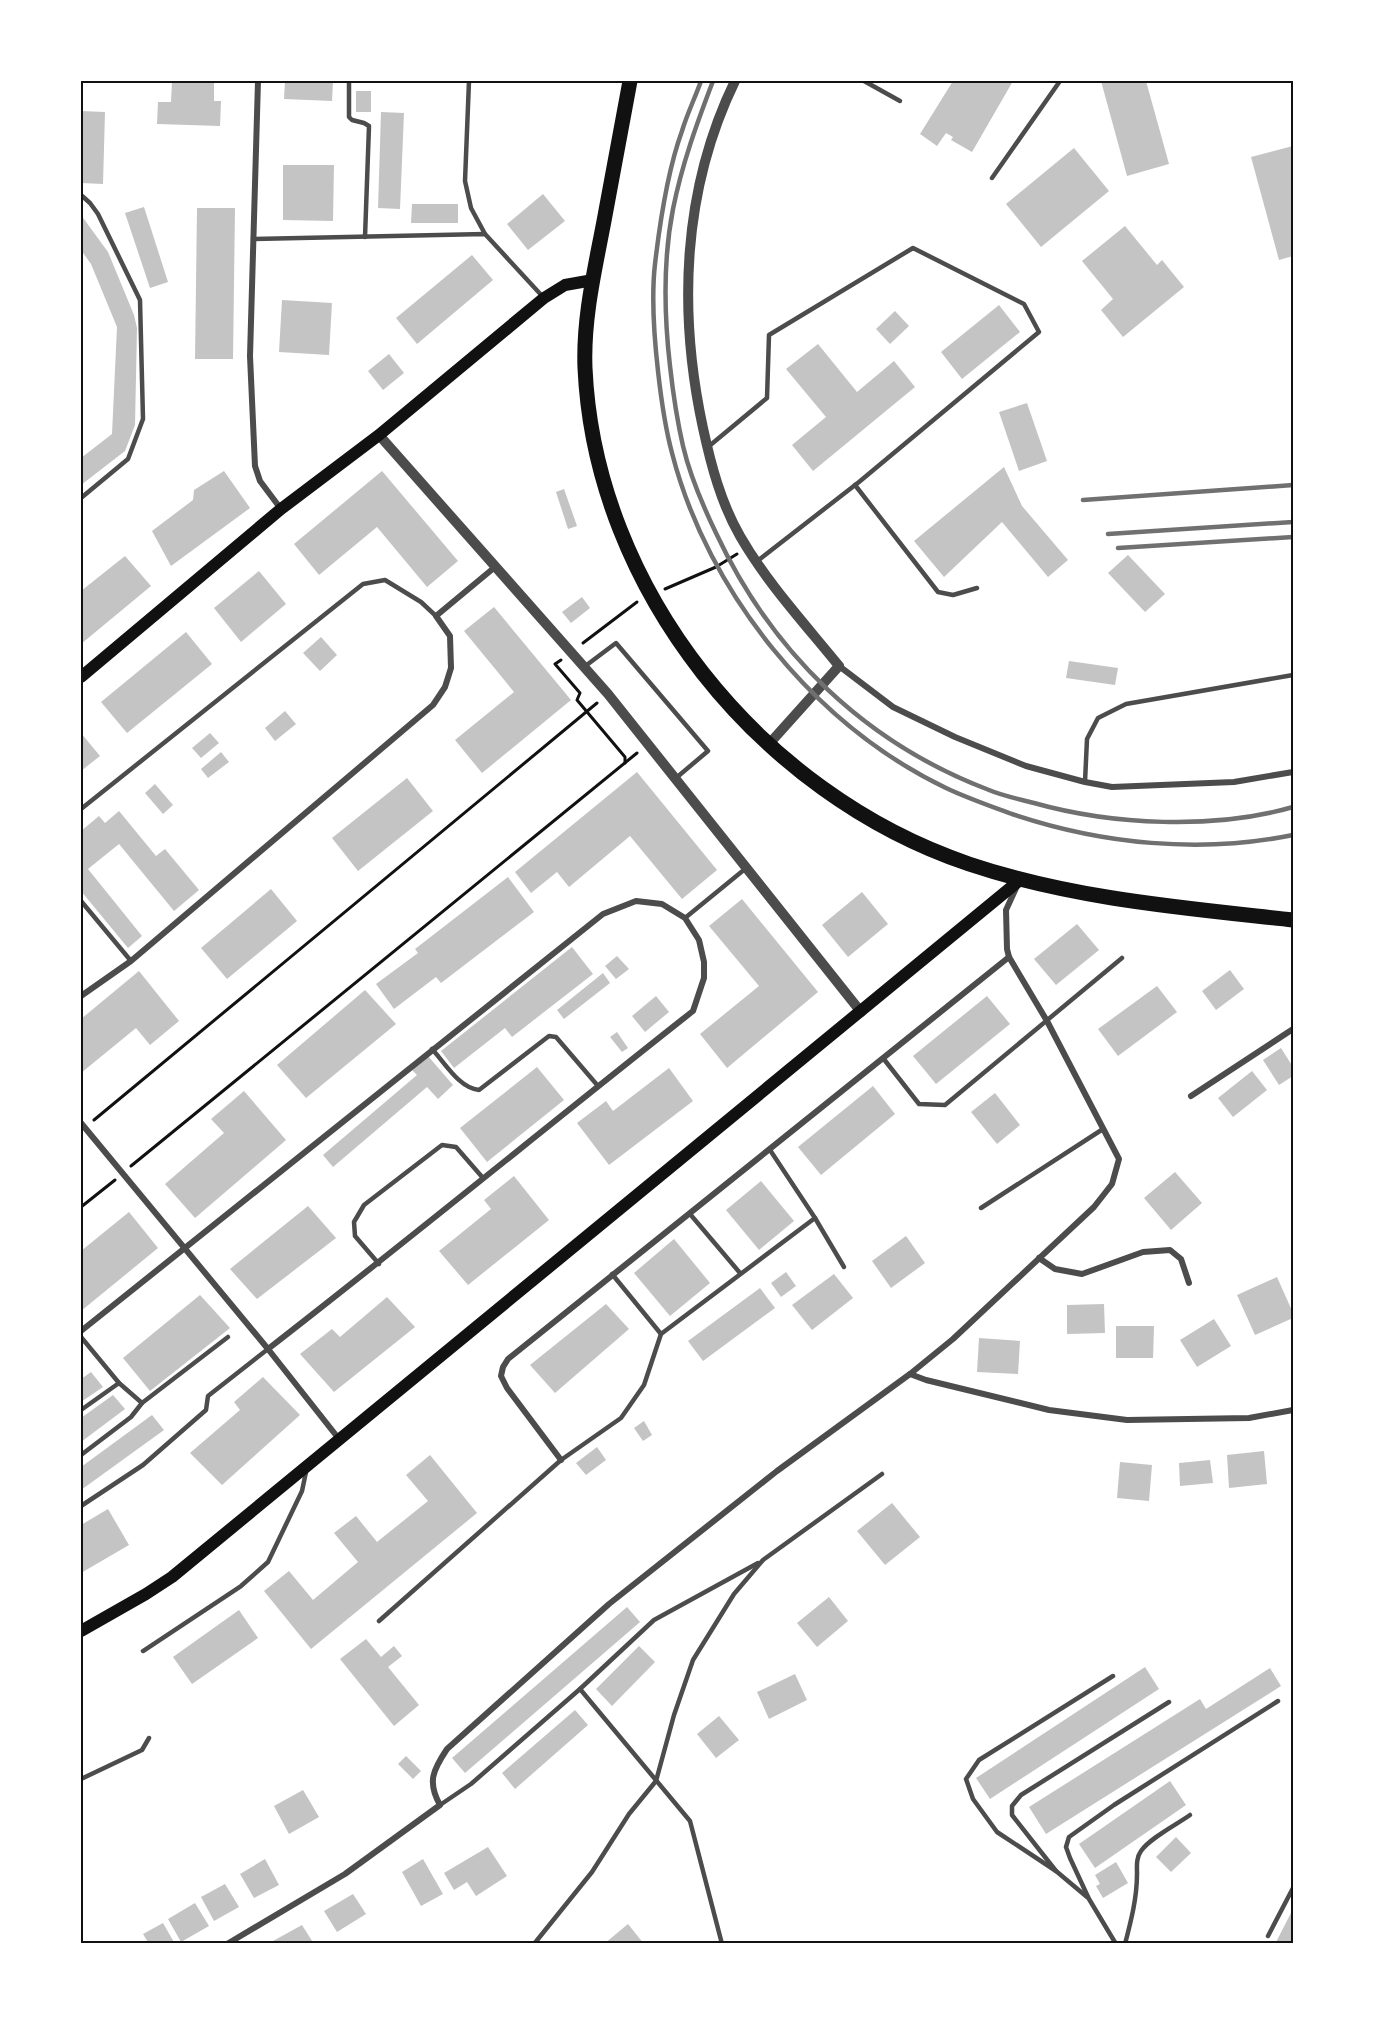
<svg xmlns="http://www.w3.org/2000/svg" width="1374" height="2025" viewBox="0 0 1374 2025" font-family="Barlow,sans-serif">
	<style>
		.building { fill: #c4c4c4 }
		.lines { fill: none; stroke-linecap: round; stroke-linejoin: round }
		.path { stroke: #111; stroke-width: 3 }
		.service { stroke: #4c4c4c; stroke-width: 4.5 }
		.minor { stroke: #4c4c4c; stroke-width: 6 }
		.tertiary { stroke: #4c4c4c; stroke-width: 10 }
		.secondary { stroke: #111; stroke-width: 12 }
		.primary { stroke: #111; stroke-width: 15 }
		.rail { stroke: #707070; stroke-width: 4.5 }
		.neatline { fill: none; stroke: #111; stroke-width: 2 }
	</style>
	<rect width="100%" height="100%" fill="#fff"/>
	<!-- building -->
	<g class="building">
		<path d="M172,81H214V101H221L220,126L157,124L158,102H171Z"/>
		<path d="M285,81H333L332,101L284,99Z"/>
		<path d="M953,81H1013L972,152L951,140L953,137L946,133L937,146L920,134Z"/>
		<path d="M1101,81H1146L1169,164L1127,176Z"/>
		<rect x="356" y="91" width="15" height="21"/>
		<path d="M81,111L105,112L103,184L81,183Z"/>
		<path d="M381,112L404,113L400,209L378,208Z"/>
		<path d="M1293,146V256L1279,260L1251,157Z"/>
		<path d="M1074,148L1109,191L1041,247L1006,204Z"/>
		<path d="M283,165H334L333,221L283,220Z"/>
		<path d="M543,194L565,221L528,250L507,224Z"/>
		<path d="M412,204H458V223H411Z"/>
		<path d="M144,207L168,282L150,288L125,213Z"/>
		<path d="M197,208H235L233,359H195Z"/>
		<path d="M81,215L108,252L134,315L137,328L135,425L125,451L81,485V458L112,434L117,327L91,264L81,250Z"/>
		<path d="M1125,226L1157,265L1162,260L1184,287L1123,337L1101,310L1113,299L1082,261Z"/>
		<path d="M472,255L493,280L417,344L396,318Z"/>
		<path d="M282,300L332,303L329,355L279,352Z"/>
		<path d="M999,305L1020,332L962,379L941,352Z"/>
		<path d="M895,311L909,326L890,344L876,329Z"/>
		<path d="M818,344L857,392L894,361L915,387L813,471L792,445L826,417L786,369Z"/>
		<path d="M389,354L404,373L383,390L368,371Z"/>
		<path d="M1027,403L1047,461L1019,471L999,412Z"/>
		<path d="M1004,467L1022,506L1068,560L1048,577L1002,522L944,577L914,541Z"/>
		<path d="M224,471L250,508L171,566L152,531L193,500L194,490Z"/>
		<path d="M382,471L458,561L427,587L377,527L319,575L294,544Z"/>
		<path d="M564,489L577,526L568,529L556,492Z"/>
		<path d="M1128,555L1165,594L1145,612L1108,573Z"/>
		<path d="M125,556L151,586L81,644V591Z"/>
		<path d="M259,571L286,604L241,642L214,608Z"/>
		<path d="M582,597L590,608L571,623L562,612Z"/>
		<path d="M494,607L571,700L482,773L455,740L514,692L464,631Z"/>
		<path d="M186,632L212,664L127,733L101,702Z"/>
		<path d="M321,637L337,655L320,671L303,653Z"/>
		<path d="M1069,661L1118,668L1115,685L1066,678Z"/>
		<path d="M285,711L296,724L275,741L265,728Z"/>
		<path d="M81,733L100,756L81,771Z"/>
		<path d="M210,733L219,743L201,758L192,748Z"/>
		<path d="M221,752L229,762L208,778L201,769Z"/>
		<path d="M637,772L717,870L682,899L630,836L569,887L557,872L531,893L515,872Z"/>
		<path d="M407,778L433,811L358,871L332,838Z"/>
		<path d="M155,784L173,805L163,814L145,793Z"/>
		<path d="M119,811L156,856L165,849L199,890L174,911L119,844L88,869L142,936L128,948L81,891V831L99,816L105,823Z"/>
		<path d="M508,877L534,912L441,983L436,977L394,1009L376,984L418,953L415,949Z"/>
		<path d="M271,889L297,921L227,979L201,948Z"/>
		<path d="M862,892L888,924L848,957L822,925Z"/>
		<path d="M742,899L818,992L727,1068L700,1034L759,986L709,926Z"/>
		<path d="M1077,924L1099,950L1056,985L1034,959Z"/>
		<path d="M572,947L593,974L512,1037L505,1028L454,1068L441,1051Z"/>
		<path d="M617,956L629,969L616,979L605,966Z"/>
		<path d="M1230,970L1244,989L1216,1010L1202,991Z"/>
		<path d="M139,971L179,1021L150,1045L136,1028L81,1073V1019Z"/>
		<path d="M603,973L610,983L564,1019L557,1010Z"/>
		<path d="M1157,986L1177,1012L1118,1056L1098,1029Z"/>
		<path d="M365,990L396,1024L306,1098L277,1065Z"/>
		<path d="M656,996L669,1012L645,1032L632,1016Z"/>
		<path d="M987,996L1010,1024L936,1084L913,1056Z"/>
		<path d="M617,1032L628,1048L622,1052L610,1037Z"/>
		<path d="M1281,1048L1293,1067V1076L1279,1085L1263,1060Z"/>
		<path d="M428,1056L453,1085L438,1099L427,1087L333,1167L323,1155L417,1075L412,1070Z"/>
		<path d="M537,1067L564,1100L487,1162L460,1128Z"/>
		<path d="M669,1068L693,1101L609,1165L577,1123L606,1101L613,1111Z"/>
		<path d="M1252,1071L1267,1090L1233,1117L1218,1098Z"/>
		<path d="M873,1086L895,1114L821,1175L798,1147Z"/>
		<path d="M244,1091L286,1140L195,1218L165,1184L224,1133L211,1119Z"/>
		<path d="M995,1093L1020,1125L997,1144L971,1112Z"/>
		<path d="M1175,1172L1202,1203L1171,1230L1144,1198Z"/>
		<path d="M514,1176L549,1220L468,1285L439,1251L491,1209L484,1200Z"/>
		<path d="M761,1181L794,1221L759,1250L726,1210Z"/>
		<path d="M308,1206L336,1238L257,1299L230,1269Z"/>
		<path d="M129,1212L158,1248L81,1311V1251Z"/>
		<path d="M906,1236L925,1263L891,1288L872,1261Z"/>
		<path d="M674,1239L710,1283L670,1316L634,1273Z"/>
		<path d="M786,1272L796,1286L781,1297L771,1283Z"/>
		<path d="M834,1274L853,1298L812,1330L792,1305Z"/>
		<path d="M1277,1277L1293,1313V1318L1255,1335L1237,1295Z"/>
		<path d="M760,1288L775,1308L703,1361L688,1341Z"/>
		<path d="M200,1295L230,1328L150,1391L123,1358Z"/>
		<path d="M387,1297L415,1327L334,1392L300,1354L332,1329L340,1337Z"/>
		<path d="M606,1304L629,1329L555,1393L530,1365Z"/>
		<path d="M1104,1304L1105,1333L1067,1334V1305Z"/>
		<path d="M1214,1319L1231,1346L1197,1367L1180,1340Z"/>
		<path d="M1116,1326H1154L1153,1358H1116Z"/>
		<path d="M979,1338L1020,1341L1018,1374L977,1372Z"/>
		<path d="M91,1372L103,1387L81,1402V1379Z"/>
		<path d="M263,1377L300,1415L222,1485L190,1453L240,1410L234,1402Z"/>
		<path d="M113,1395L125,1409L81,1442V1418Z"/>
		<path d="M152,1415L164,1430L81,1490V1467Z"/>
		<path d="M644,1421L652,1435L643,1441L634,1428Z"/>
		<path d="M597,1447L606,1460L586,1475L576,1463Z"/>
		<path d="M1264,1451L1267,1484L1229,1488L1227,1455Z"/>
		<path d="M430,1455L477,1513L311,1649L264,1591L289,1571L313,1600L358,1562L334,1533L356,1516L377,1542L428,1501L406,1475Z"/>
		<path d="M1210,1460L1213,1483L1180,1486L1179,1463Z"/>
		<path d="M1120,1462L1152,1465L1149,1501L1117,1498Z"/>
		<path d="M892,1503L920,1537L885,1565L857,1531Z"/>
		<path d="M108,1509L129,1545L81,1573V1525Z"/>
		<path d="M829,1597L848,1621L817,1647L797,1623Z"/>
		<path d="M627,1607L640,1622L465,1773L452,1758Z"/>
		<path d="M239,1610L258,1638L192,1684L173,1657Z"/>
		<path d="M366,1639L381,1657L394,1646L402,1656L388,1667L419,1705L394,1726L340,1659Z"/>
		<path d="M639,1646L655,1662L612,1706L596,1689Z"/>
		<path d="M1145,1667L1159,1689L990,1799L976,1778Z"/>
		<path d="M1270,1668L1281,1686L1046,1834L1029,1807L1200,1699L1206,1709Z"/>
		<path d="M795,1674L807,1700L769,1719L757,1692Z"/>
		<path d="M575,1710L588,1725L515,1789L502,1773Z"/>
		<path d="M719,1716L739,1740L716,1758L697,1734Z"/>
		<path d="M406,1756L421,1771L413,1779L398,1764Z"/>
		<path d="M1170,1781L1186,1805L1095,1868L1079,1844Z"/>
		<path d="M303,1790L319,1817L289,1834L274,1806Z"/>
		<path d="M1176,1837L1191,1853L1171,1872L1156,1857Z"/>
		<path d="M488,1847L507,1876L476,1896L467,1882L454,1890L444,1873Z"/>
		<path d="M265,1859L279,1885L254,1898L240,1874Z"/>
		<path d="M423,1859L443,1894L421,1906L402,1872Z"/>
		<path d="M1116,1862L1128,1883L1103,1898L1096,1886L1100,1884L1095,1875Z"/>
		<path d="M225,1884L239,1907L214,1921L201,1897Z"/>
		<path d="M353,1894L366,1914L337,1932L324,1911Z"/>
		<path d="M195,1903L209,1926L181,1942L168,1919Z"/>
		<path d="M1293,1909V1944H1275Z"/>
		<path d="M163,1923L175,1944H149L143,1934Z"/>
		<path d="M628,1924L644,1944H604Z"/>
		<path d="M302,1925L314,1944H275L273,1941Z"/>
	</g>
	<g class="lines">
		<!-- path -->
		<g class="path">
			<path d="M665,589L716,567L737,554"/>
			<path d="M583,643L637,602"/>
			<path d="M561,660L555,664L580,693L577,700L625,757V763"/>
			<path d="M94,1120L597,703"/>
			<path d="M131,1166L637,753"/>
			<path d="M81,1207L115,1180"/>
		</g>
		<!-- service -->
		<g class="service">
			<path d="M349,81V117L352,120L364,123L369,126L365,237"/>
			<path d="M469,81L465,181L471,208L485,234"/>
			<path d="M864,81L900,101"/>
			<path d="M992,178L1060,81"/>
			<path d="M81,195L90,203L98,214L140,300L143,419L128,459L81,498"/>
			<path d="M253,239L485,234L544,298"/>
			<path d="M708,447L767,398L769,335L913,248L1024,304L1039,332L859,482L756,562"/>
			<path d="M855,485L938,592L953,595L977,588"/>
			<path d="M584,667L616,643L708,751L676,778"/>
			<path d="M1085,782L1087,739L1098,718L1126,704L1293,675"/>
			<path d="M81,809L363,584L385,580L421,602L436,616"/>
			<path d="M81,901L131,961"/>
			<path d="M685,918L745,869"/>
			<path d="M432,1049C445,1063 459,1088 479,1090L549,1036L556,1037L598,1086"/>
			<path d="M883,1058L919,1104L945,1105L1122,958"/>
			<path d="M770,1150L815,1218L844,1267"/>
			<path d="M981,1208L1103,1129"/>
			<path d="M690,1214L740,1273"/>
			<path d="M379,1264L355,1236L354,1222L364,1205L442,1145L456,1147L483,1178"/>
			<path d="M612,1274L661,1334"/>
			<path d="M81,1337L119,1383L142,1403"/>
			<path d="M81,1410L119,1383"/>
			<path d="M81,1455L131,1417L142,1403L228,1337"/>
			<path d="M81,1506L143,1465L206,1410L208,1396L268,1349"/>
			<path d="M379,1621L561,1460L621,1418L644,1385L661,1334L815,1218"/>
			<path d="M143,1651L241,1586L268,1562L302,1491L306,1472"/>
			<path d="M580,1689L690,1821L722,1944"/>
			<path d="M81,1779L142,1750L149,1738"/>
			<path d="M440,1805L471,1784L580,1689L654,1620L758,1563"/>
			<path d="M1056,1871L997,1832L973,1799L966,1779L979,1760L1113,1676"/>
			<path d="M1087,1897L1056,1871L1012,1815V1806L1021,1795L1169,1702"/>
			<path d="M1268,1936L1293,1888"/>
			<path d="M534,1944L592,1872L629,1814L656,1781L674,1715L693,1660L734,1594L763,1560L882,1474"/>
			<path d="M1116,1944L1089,1899L1070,1858L1066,1847L1069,1837L1114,1805L1278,1701"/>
			<path d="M1125,1944C1131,1921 1137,1898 1137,1874C1137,1866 1136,1858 1141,1851C1150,1838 1176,1825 1190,1815"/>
		</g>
		<!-- minor -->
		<g class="minor">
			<path d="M258,81L250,356L255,466L260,481L281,509"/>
			<path d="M839,666L893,707L955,737L1026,766L1085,782L1112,787L1234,782L1293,772"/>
			<path d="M81,996L131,961L433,705L445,687L451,668L450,636L436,616L495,567"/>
			<path d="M1191,1096L1293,1029"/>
			<path d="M81,1123L268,1349L339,1439"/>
			<path d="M1039,1258L1055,1269L1082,1274L1143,1252L1170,1250L1181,1259L1189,1283"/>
			<path d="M81,1331L603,914L636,901L662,904L685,918L699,940L704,962V978L693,1011C551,1123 411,1238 268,1349"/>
			<path d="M910,1374L926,1380L1049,1410L1127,1420L1249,1418L1293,1410"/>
			<path d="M561,1460L507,1388L501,1376L503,1367L508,1359L1009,957"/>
			<path d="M227,1944L345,1874L440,1805C427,1782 433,1770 447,1749L609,1604L777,1471L910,1374L953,1339L1094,1207L1112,1184L1119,1159L1047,1021L1009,957L1007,949L1006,910L1017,886"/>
		</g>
		<!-- tertiary -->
		<g class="tertiary">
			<path d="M735,81C682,190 678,312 703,428C711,465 721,503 740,536C767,583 805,624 839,666L769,744"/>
			<path d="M379,435L608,694L861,1012"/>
		</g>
		<!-- secondary -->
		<g class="secondary">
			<path d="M81,677L281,509L379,435L544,298L565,285L593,280"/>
			<path d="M81,1631L146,1594L172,1577L1020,880"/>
		</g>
		<!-- primary -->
		<path class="primary" d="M630,81C621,128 613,174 604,221C595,269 583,318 585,368C595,590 761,794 969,864C1073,899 1185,908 1293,920"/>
		<!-- rail -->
		<g class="rail">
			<path d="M701,81C695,98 687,114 682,131C667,172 660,221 655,264C651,299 654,336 658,371C661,398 665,427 672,453C708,593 815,725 946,788C967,798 990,806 1012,814C1101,844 1200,854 1293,835"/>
			<path d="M713,81C697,123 682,164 673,209C663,260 664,314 670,366C673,393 677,420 683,446C690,476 703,506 716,533C772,653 865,743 989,790C1003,796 1019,799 1034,803C1112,825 1214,830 1293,807"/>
			<path d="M1083,500L1293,485"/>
			<path d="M1108,534L1293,522"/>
			<path d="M1118,548L1293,537"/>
		</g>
	</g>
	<!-- border -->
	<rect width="1374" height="2025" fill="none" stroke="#ffffff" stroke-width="165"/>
	<rect x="82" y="82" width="1210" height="1860" class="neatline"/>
</svg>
